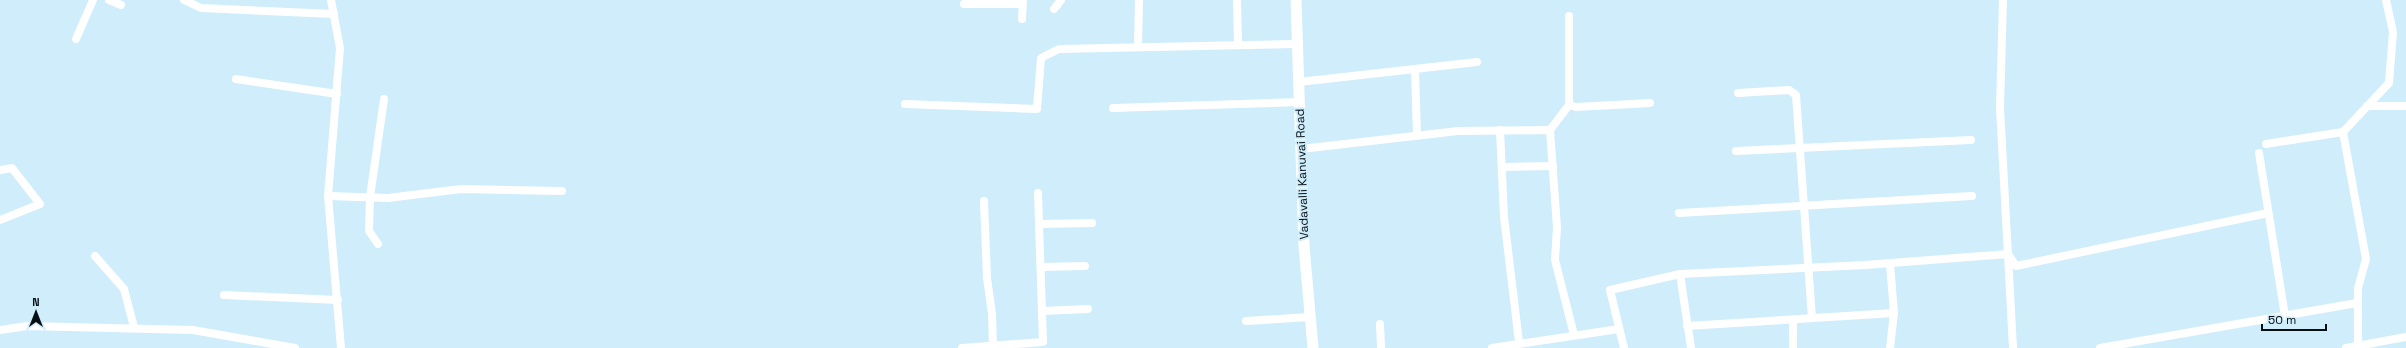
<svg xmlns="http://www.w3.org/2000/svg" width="2406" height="348" font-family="'Space Grotesk',sans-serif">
<rect width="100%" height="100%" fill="#cfedfb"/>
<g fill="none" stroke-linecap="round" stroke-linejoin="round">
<g stroke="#fff" stroke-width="8">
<path d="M109 0 121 5"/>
<path d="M184 0 201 8 334 14"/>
<path d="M331 0 340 48 328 196 341 348"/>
<path d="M1237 0 1238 45"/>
<path d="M2003 0 2000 108 2013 348"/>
<path d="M964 4H1022"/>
<path d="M1054 9 1061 0"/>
<path d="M1022 19 1023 0"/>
<path d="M76 39 93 0"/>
<path d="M1138 47 1139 0"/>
<path d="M1415 69 1417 136"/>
<path d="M236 79 337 94"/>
<path d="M1299 82 1477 62"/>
<path d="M1738 93 1789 90 1796 95 1812 318"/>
<path d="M905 104 1037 109 1041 58 1059 49 1298 44"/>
<path d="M1569 105 1576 107 1650 103"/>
<path d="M2367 106H2406"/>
<path d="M1113 108 1300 102"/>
<path d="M1500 130 1504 217 1519 342"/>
<path d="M1550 130 1569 105V16"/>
<path d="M2343 132 2366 259 2358 288V348"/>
<path d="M2266 144 2343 132 2389 83 2393 32 2386 0"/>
<path d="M1301 149 1458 131 1550 130 1557 227 1555 260 1574 335"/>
<path d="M1736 151 1971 140"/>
<path d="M2259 153 2285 316"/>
<path d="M1502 167 1553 166"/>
<path d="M0 170 12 168 40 204 0 220"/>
<path d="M328 196 388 198 461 189 562 191"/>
<path d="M984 201 987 278 992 314 993 348"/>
<path d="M1679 213 1972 196"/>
<path d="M1039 224 1092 223"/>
<path d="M378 244 369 231 370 197 384 99"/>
<path d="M95 256 124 289 134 327"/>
<path d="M1041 267 1085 266"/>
<path d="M1680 274 1691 348"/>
<path d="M224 295 338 300"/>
<path d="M1042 311 1088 309"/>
<path d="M1793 320V348"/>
<path d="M1246 321 1310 317"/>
<path d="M1380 324 1381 348"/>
<path d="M1687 326 1894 313"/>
<path d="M0 330 27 326 193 330 295 348"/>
<path d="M962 348 1043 342 1038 193"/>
<path d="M1492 348 1619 329"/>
<path d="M1624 348 1610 290 1680 274 1865 265 2008 254 2016 266 2268 213"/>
<path d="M1890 348 1894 313 1890 264"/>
<path d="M2100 348 2357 303"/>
<path d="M2346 348 2406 337"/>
</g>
<path stroke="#fff" stroke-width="11" d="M1296 0 1304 246 1313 348"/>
</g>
<g text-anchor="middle" stroke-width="4" stroke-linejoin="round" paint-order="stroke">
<g font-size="12" fill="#060f14" stroke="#cfedfb">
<text transform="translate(1302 174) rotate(-92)" y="4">Vadavalli Kanuvai Road</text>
</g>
</g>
<g transform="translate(36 312)" stroke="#cfedfb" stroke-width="3" paint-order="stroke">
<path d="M0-3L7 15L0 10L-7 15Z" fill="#060f14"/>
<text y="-6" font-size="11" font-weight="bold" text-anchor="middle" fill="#060f14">N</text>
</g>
<path d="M2262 324v6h64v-6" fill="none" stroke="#060f14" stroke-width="2"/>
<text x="2268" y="324" font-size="12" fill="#060f14" stroke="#cfedfb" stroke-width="3" paint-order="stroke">50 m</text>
</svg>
